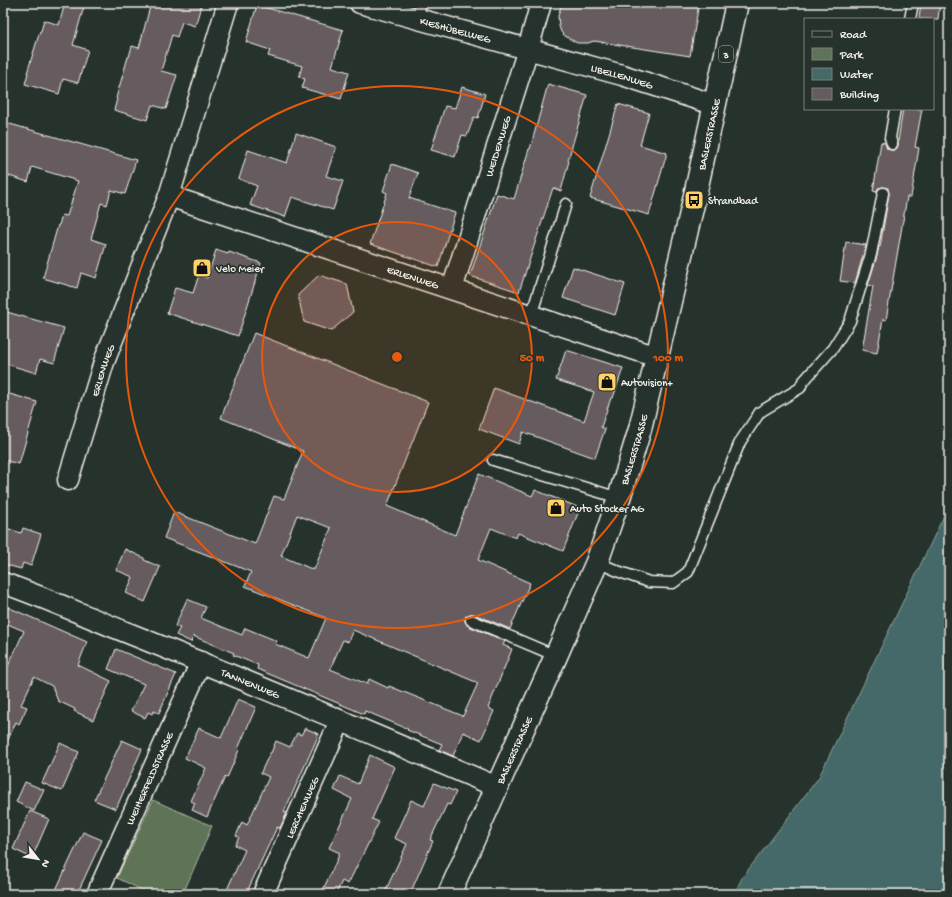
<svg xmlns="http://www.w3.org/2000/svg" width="952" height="897" font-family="'Gochi Hand',sans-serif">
<rect width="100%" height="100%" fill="#26332d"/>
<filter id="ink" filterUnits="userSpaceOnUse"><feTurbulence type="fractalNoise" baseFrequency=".025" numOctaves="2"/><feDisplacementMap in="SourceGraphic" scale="8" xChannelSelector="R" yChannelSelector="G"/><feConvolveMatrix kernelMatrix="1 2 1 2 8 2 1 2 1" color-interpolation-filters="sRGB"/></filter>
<g filter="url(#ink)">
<path fill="#5e7357" stroke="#a9b2a0" d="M153 800 212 826 183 894H150L117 878Z"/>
<path fill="#446967" stroke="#8a9f9b" d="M949 505V894H734L742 878 819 777Z"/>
<g fill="#665c60" stroke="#f4f1e8" fill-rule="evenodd">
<path d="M65 3H85L73 45 88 50 78 83 63 79 59 94 25 84 28 73H27L40 31H41L44 20 59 25Z"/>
<path d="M151 3H202L195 26 182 22 177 37 172 35 161 71 177 75 166 109 152 105 147 120 114 110 117 99 116 98 128 57H129L132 46 139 48Z"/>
<path d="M562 3H699L690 56 594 41 588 43H577L565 36 561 32 559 26 558 16Z"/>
<path d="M921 3H940L938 19H919Z"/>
<path d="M257 5 343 30 332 67 349 72 341 99 302 88 305 79 299 77 302 66 268 56 270 50 246 42Z"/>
<path d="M548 84 587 95 568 160 569 161 561 191 553 188 519 292 470 276 497 194 514 199 529 149H530Z"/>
<path d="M462 87 485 94 478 118 474 117 467 136 462 135 455 157 431 150 445 106 455 108Z"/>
<path d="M618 104 649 113 640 145 667 153 649 215 590 198Z"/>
<path d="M903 109H922L915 147 919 148 911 197H907L886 320 883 319 877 353 862 350 873 286 868 285 877 256 879 246 880 247 889 194 888 188 884 187 878 188 877 192 873 191 881 142 885 143 887 149 890 150H894L897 148 898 145V141Z"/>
<path d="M3 122 136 160 125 194 111 190 107 205 101 203 91 239 106 244 96 278 81 273 77 288 43 278 58 225H59L62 215 67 216 78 181 32 167 28 182 3 174Z"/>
<path d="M296 133 336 147 326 176 343 181 333 210 292 197 285 217 250 205 257 186 239 179 248 150 287 163Z"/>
<path d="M392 164 418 173 409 198 455 213 438 267 370 244 387 193 383 191Z"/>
<path d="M846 242 866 245 855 283 840 281Z"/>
<path d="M216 250 228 254 229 252 261 263 238 336 167 313 175 288 193 293 199 275 207 278Z"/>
<path d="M573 267 625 284 615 315 563 298Z"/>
<path d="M319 275 347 284 353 312 331 331 304 322 298 295Z"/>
<path d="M3 311 64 328 54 363 40 359 36 373 3 363Z"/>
<path d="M254 333 428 402 387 506 455 535 479 474 532 496 535 490 580 508 563 551 518 533 516 538 491 528 478 560 530 583 510 629 474 614H470L465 617V621L468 626 505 641 503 645 512 649 488 708 494 711 481 740 463 732 453 756 439 750 442 744 407 730 408 729 365 711 364 714 257 669 258 665 233 655 234 653 193 636 191 642 176 635 180 628 175 626 187 599 206 607 201 618 242 635 245 628 277 641 275 644 309 658 326 618 245 586 251 572 164 538 174 512 255 544 274 496 284 499 303 451 221 418ZM297 515 331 528 314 570 281 556ZM353 630 478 683 463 716 389 686 388 688 369 679 367 684 330 669 343 640 348 642Z"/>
<path d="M566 350 623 368 613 398H611L601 427 605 429 595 458 523 432 519 444 479 429 494 388 584 421 594 392 556 380Z"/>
<path d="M3 392 37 402 19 464 3 460Z"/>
<path d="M3 527 21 533 23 528 41 534 31 566 23 563 21 569 3 564Z"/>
<path d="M125 549 144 558V560L160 567 145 602 126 593 133 577 116 570Z"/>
<path d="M3 605 87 642 78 665 111 681 93 720 74 711 75 709 58 701 52 686 34 677 21 705 27 707 19 724 16 722 3 751V677L24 631 3 622Z"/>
<path d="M116 649 176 674 159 713 154 711 152 714 148 712 145 718 131 711 144 684 108 669Z"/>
<path d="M238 699 256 707 238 749 239 750 227 778 225 777 207 817 192 810 195 803 191 801 206 768 185 758 199 728 221 738Z"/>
<path d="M305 728 319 734 284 812 287 813 280 828 277 827 246 894H225L245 850 235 845 239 837 236 836 242 822 247 825 269 777 263 774H260L270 753H271L276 741 290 747 297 733 301 735Z"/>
<path d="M122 740 142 749 116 809 94 800Z"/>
<path d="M60 743 79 752 62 791 42 783Z"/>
<path d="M370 755 395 767 372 819 379 822 348 884 342 881 336 894H321L340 853 329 848 352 799 334 790 340 776 358 784Z"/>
<path d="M25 782 44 790 34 811 16 802Z"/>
<path d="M434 783 456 792 450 805 447 804 430 840 433 841 410 894H384L407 844 394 838 398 829 411 800 424 806Z"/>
<path d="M30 811 49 819 32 858 13 849Z"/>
<path d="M83 832 102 840 77 894H54Z"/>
</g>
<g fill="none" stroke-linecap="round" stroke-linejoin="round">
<defs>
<g id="lane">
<path d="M417 19 421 3"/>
<path d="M910 19 913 3"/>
<path d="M892 144 890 138 895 109"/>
<path d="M531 316 566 204"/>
<path d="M493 460 619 498"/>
<path d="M597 562 620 572 649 582 673 583 688 572 740 442 760 412 800 388 802 383 833 348 850 321 871 254 883 193"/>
<path d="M471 620 556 656"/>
</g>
<g id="street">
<path id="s1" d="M360 3 622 75 715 105"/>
<path id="s2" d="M169 196 657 357"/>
<path id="s3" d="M452 289 528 49 541 3"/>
<path id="s4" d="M68 480 104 362 169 196 228 3"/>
<path id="s5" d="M3 583C44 597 83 615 123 631 249 681 373 734 497 787"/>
<path id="s6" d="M97 894 201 662"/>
<path id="s7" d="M263 894 340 721"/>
</g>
<g id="primary">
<path id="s8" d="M449 894 497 787 556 656 597 562 619 498 640 429 657 357 694 200 737 3"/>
</g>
</defs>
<use href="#lane" stroke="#f4f1e8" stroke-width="13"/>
<use href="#street" stroke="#f4f1e8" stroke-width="23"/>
<use href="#primary" stroke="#f4f1e8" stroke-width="25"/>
<use href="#lane" stroke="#26332d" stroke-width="10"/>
<use href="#street" stroke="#26332d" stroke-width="20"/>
<use href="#primary" stroke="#26332d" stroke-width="22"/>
</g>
</g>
<circle cx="397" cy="357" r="135" fill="#e8590c" fill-opacity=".12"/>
<g fill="none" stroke="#e8590c" stroke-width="2">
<circle cx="397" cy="357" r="135"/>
<circle cx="397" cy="357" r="271"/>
</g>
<defs>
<symbol id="bus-square" viewBox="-11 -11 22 22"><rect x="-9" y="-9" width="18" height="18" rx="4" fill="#ffd166" stroke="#26332d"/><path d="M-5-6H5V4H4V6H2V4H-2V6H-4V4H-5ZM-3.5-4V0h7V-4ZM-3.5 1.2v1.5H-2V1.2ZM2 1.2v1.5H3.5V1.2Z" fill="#111"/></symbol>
<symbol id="shop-square" viewBox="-11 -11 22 22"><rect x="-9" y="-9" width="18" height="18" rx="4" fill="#ffd166" stroke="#26332d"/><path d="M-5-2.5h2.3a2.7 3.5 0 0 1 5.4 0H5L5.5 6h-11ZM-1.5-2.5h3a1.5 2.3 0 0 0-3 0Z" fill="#111"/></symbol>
</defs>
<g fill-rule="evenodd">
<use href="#bus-square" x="683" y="189" width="22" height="22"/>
<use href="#shop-square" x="191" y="257" width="22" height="22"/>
<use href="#shop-square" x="596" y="371" width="22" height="22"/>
<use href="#shop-square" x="545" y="497" width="22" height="22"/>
</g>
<g text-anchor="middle" stroke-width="3.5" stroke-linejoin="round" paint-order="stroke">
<rect fill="#26332d" stroke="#b6b8b0" stroke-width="1" x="719" y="46" width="14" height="16" rx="3"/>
<g font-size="10" font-weight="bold" fill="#f4f1e8">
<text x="726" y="58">3</text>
</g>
<g font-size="11" fill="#f4f1e8" stroke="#26332d">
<text dy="4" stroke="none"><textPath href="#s1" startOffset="99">KIESHÜBELWEG</textPath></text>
<text dy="4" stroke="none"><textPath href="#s1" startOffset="272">LIBELLENWEG</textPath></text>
<text dy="4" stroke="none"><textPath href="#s8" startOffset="806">BASLERSTRASSE</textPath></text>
<text dy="4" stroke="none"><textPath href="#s3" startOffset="150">WEIDENWEG</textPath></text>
<text dy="4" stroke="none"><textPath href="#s2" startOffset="257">ERLENWEG</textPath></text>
<text dy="4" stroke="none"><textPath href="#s4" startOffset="115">ERLENWEG</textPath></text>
<text dy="4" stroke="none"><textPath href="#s8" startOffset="482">BASLERSTRASSE</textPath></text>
<text dy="4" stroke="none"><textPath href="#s5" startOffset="267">TANNENWEG</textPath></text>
<text dy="4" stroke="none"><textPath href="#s8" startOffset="158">BASLERSTRASSE</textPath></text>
<text dy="4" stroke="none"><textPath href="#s6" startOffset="127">WEIHERFELDSTRASSE</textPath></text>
<text dy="4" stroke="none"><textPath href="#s7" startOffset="95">LERCHENWEG</textPath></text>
</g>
<g font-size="11" fill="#f4f1e8" stroke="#26332d" text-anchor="start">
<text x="708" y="204">Strandbad</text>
<text x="216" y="272">Velo Meier</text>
<text x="621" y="386">Autovision+</text>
<text x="570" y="512">Auto Stocker AG</text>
</g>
</g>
<circle cx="397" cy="357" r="6" fill="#e8590c" stroke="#26332d" stroke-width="2"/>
<g font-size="12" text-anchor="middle" font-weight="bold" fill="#e8590c" stroke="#26332d" stroke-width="3.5" stroke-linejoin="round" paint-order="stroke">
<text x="532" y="361">50 m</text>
<text x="668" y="361">100 m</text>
</g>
<rect width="952" height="897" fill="none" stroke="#26332d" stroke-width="16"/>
<rect x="8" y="8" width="936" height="881" fill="none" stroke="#f4f1e8" stroke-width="1.5" filter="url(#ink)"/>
<rect x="804" y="18" width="130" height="92" fill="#26332d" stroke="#787f78"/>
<rect x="812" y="31" width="20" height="6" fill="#26332d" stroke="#787f78"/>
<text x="840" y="38" font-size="12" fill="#f4f1e8">Road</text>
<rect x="812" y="48" width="20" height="12" fill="#5e7357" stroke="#787f78"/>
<text x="840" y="58" font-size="12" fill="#f4f1e8">Park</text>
<rect x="812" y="68" width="20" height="12" fill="#446967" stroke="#787f78"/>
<text x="840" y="78" font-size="12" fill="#f4f1e8">Water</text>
<rect x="812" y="88" width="20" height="12" fill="#665c60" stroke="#787f78"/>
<text x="840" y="98" font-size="12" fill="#f4f1e8">Building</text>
<g transform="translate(38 859) rotate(121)" stroke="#26332d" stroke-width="3" paint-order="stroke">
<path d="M0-3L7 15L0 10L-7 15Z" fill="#f4f1e8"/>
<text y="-6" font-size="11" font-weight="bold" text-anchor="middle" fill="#f4f1e8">N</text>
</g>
</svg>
